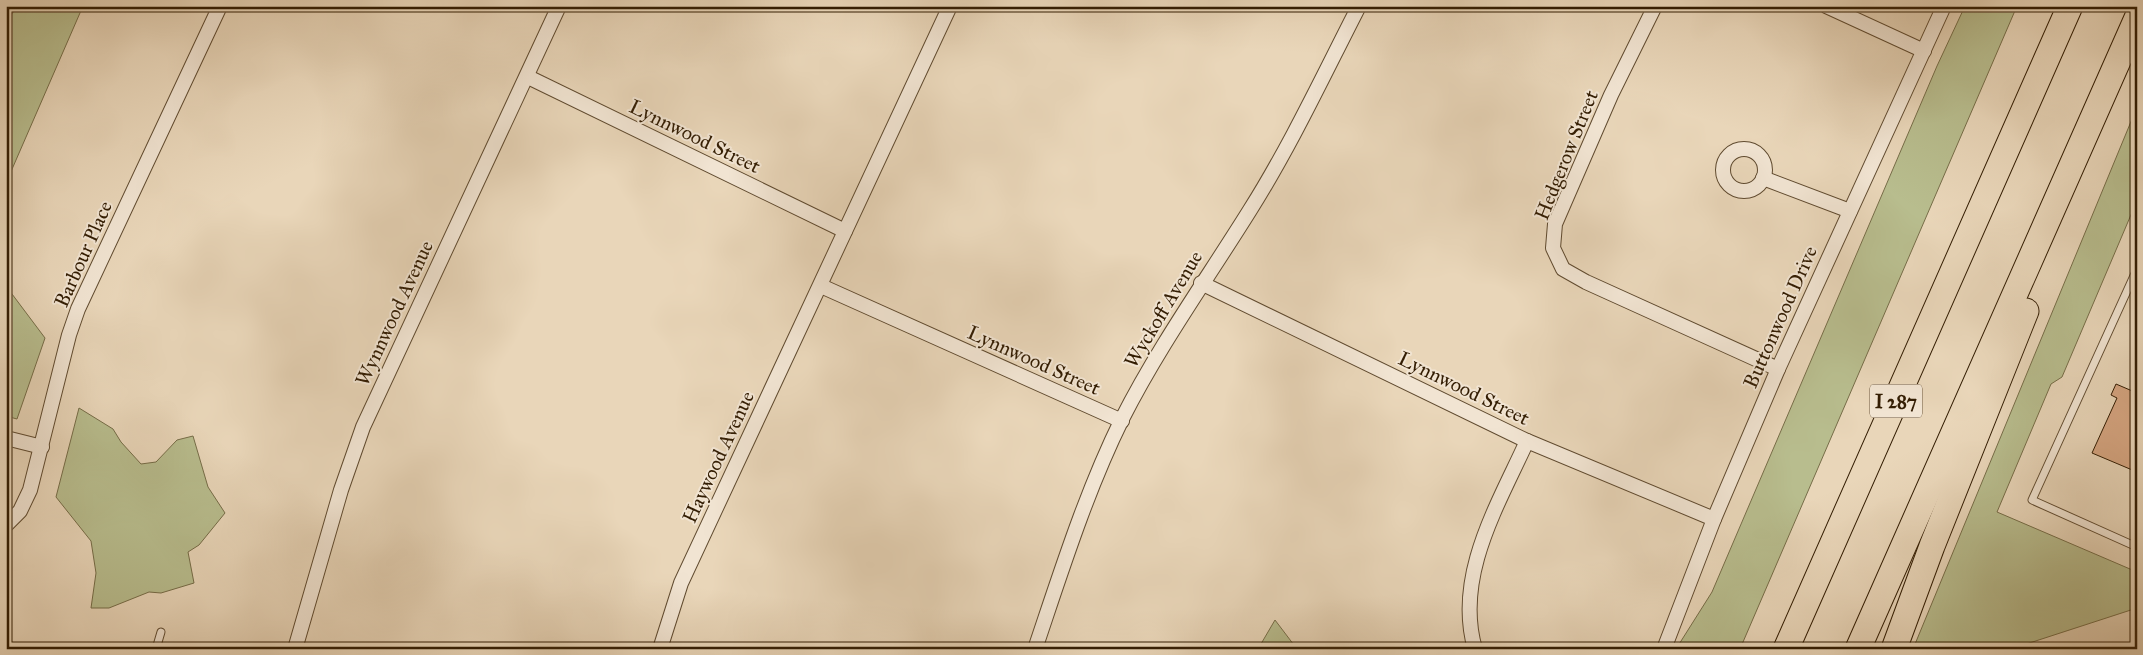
<svg xmlns="http://www.w3.org/2000/svg" width="2143" height="655" font-family="'IM FELL Great Primer',serif">
<rect width="100%" height="100%" fill="#e9d6b9"/>
<filter id="stains"><feTurbulence type="fractalNoise" baseFrequency=".004" numOctaves="4"/><feColorMatrix values="0 0 0 0 .2 0 0 0 0 .09 0 0 0 0 .02 0 0 0 .5 -.17"/></filter>
<radialGradient id="worn" r=".72"><stop offset=".6" stop-color="#630" stop-opacity="0"/><stop offset="1" stop-color="#630" stop-opacity=".3"/></radialGradient>
<g fill="#b8bd8e" stroke="#766d48">
<path d="M18 6H83L6 183V22Z"/>
<path d="M1965 6H2017L1740 649H1676L1712 592 1937 66Z"/>
<path d="M2137 107V207L2133 210 2062 377 2051 384 1997 512 2137 572V608L2011 649H1913Z"/>
<path d="M6 286 45 338 17 419 6 416Z"/>
<path d="M79 408 113 429 121 442 141 464 156 462 177 440 193 436 208 487 225 513 199 545 188 552 194 583 161 593 149 592 109 608H91L96 573 91 541 56 497Z"/>
<path d="M1275 620 1297 649H1258Z"/>
</g>
<path fill="#d6a682" stroke="#331d03" d="M2116 384 2137 393V472L2092 453 2117 398 2111 395Z"/>
<g fill="none" stroke-linecap="round" stroke-linejoin="round">
<defs>
<g id="service">
<path d="M2137 269 2032 500 2137 547"/>
<path d="M156 649 161 632"/>
</g>
<g id="minor">
<path d="M1655 6 1611 95 1555 224 1553 248 1563 269 1586 282 1778 369"/>
<path d="M1826 6 1924 51"/>
<path d="M528 77 845 231"/>
<circle cx="1744" cy="170" r="21"/>
<path d="M1763 178 1850 211"/>
<path d="M1201 283 1527 441 1714 519"/>
<path d="M821 286 1122 421"/>
<path d="M6 438 42 447"/>
<path d="M6 525 20 511 30 490 69 335 78 309 220 6"/>
<path d="M295 649 341 490 363 427 559 6"/>
<path d="M660 649 681 583 950 6"/>
<path d="M1035 649C1061 572 1086 492 1122 419 1159 346 1207 279 1250 210 1291 145 1324 74 1359 6"/>
<path d="M1475 649C1454 576 1498 505 1527 441"/>
<path d="M1664 649 1714 519 1778 369 1944 6"/>
</g>
<g id="motorway">
<path d="M1786 649 2070 6"/>
<path d="M1858 649 2137 18"/>
<path d="M1894 649 1932 546 2026 311"/>
</g>
</defs>
<use href="#service" stroke="#604b30" stroke-width="9"/>
<use href="#minor" stroke="#604b30" stroke-width="16"/>
<use href="#motorway" stroke="#331d03" stroke-width="27"/>
<use href="#service" stroke="#f1e4d2" stroke-width="7"/>
<use href="#minor" stroke="#f1e4d2" stroke-width="14"/>
<use href="#motorway" stroke="#e9d6b9" stroke-width="25"/>
</g>
<g text-anchor="middle" stroke-width="4" stroke-linejoin="round" paint-order="stroke">
<rect fill="#f1e4d2" stroke="#6c5941" stroke-width="1" x="1870" y="384.5" width="52" height="33" rx="4"/>
<g font-size="19" font-weight="bold" fill="#331d03">
<text x="1896" y="408">I 287</text>
</g>
<g font-size="20" fill="#331d03" stroke="#f1e4d2">
<text transform="translate(695 136) rotate(26)" y="7">Lynnwood Street</text>
<text transform="translate(1566 155) rotate(-68)" y="7">Hedgerow Street</text>
<text transform="translate(83 254) rotate(-66)" y="7">Barbour Place</text>
<text transform="translate(1163 309) rotate(-59)" y="7">Wyckoff Avenue</text>
<text transform="translate(394 313) rotate(-65)" y="7">Wynnwood Avenue</text>
<text transform="translate(1780 317) rotate(-66)" y="7">Buttonwood Drive</text>
<text transform="translate(1034 360) rotate(24)" y="7">Lynnwood Street</text>
<text transform="translate(1464 388) rotate(26)" y="7">Lynnwood Street</text>
<text transform="translate(718 457) rotate(-65)" y="7">Haywood Avenue</text>
</g>
</g>
<rect width="2143" height="655" fill="none" stroke="#e9d6b9" stroke-width="25"/>
<rect x="8" y="8" width="2128" height="640" fill="none" stroke="#331d03" stroke-width="2.5"/>
<rect x="12" y="12" width="2118" height="630" fill="none" stroke="#331d03"/>
<rect width="100%" height="100%" filter="url(#stains)"/>
<rect width="100%" height="100%" fill="url(#worn)"/>
</svg>
